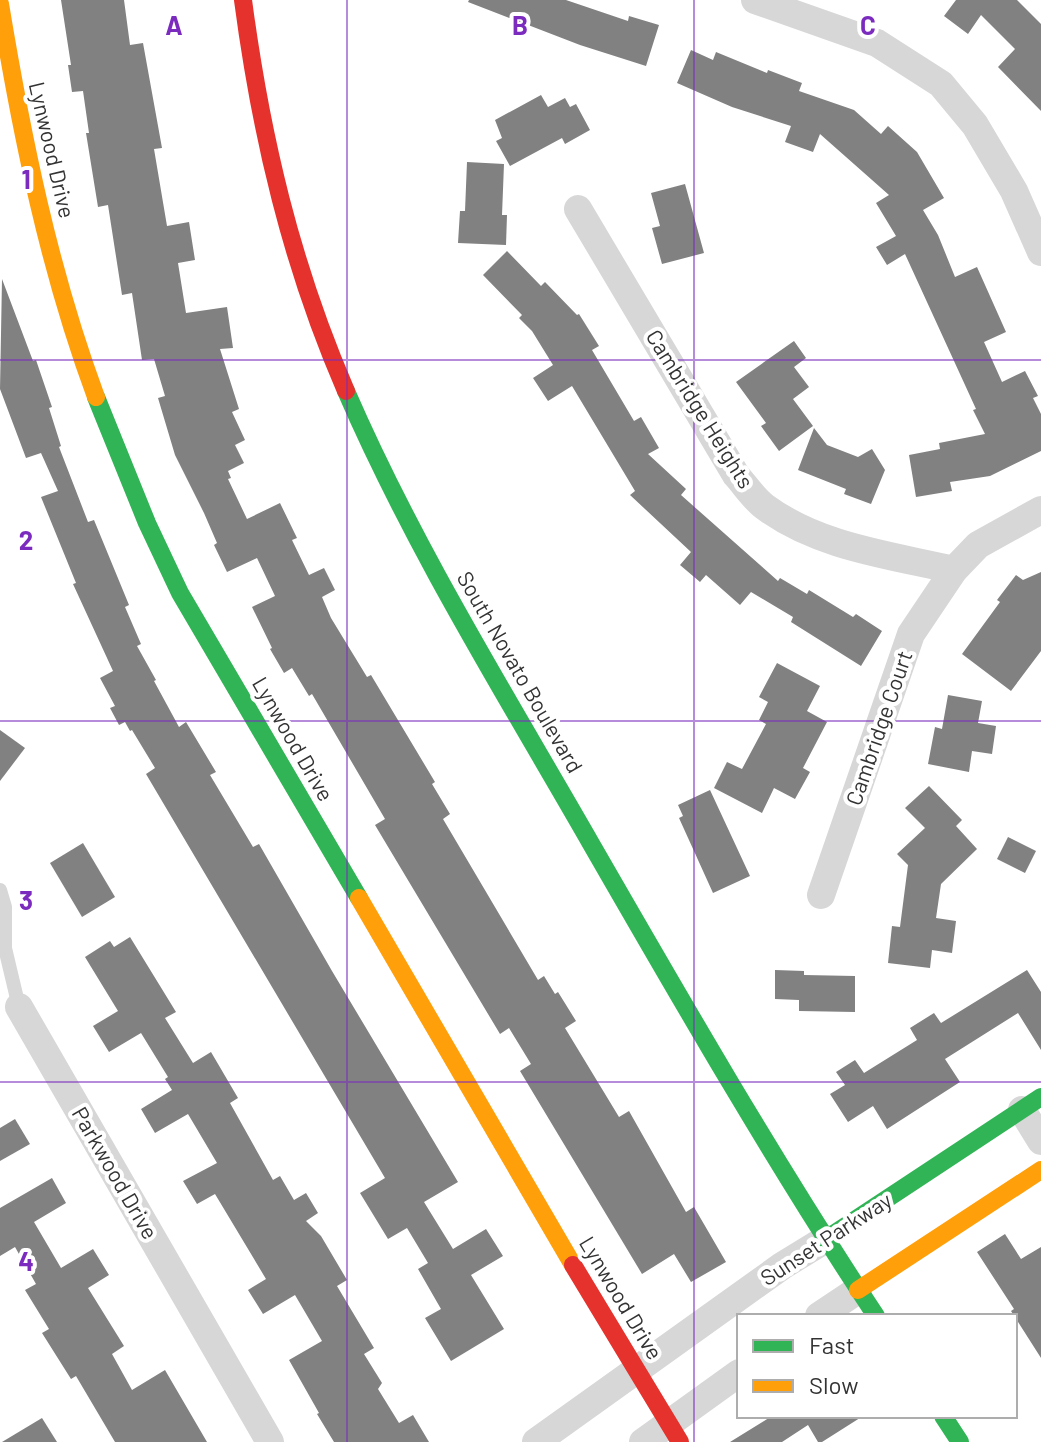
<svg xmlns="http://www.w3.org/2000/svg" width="1041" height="1442" font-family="Barlow,sans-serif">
<rect width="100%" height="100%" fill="#fff"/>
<g fill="#818181">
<path d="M61 0H124L130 45 143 43 162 148 154 149 167 226 189 222 195 260 178 263 186 313 227 307 233 348 220 349 239 409 232 412 245 440 235 445 244 463 228 471 231 478 228 479 247 519 280 503 297 538 292 540 309 575 324 568 335 590 322 597 331 618 367 677 371 675 435 782 432 784 450 814 443 819 538 980 544 976 555 994 558 992 576 1021 565 1028 619 1117 629 1111 686 1212 694 1207 726 1262 691 1282 674 1254 642 1274 520 1071 531 1064 509 1028 500 1034 375 825 385 819 312 694 309 696 292 668 284 673 270 649 272 648 252 607 275 596 257 558 227 572 214 545 217 543 204 513 175 455 158 398 165 396 154 359 142 360 132 293 122 295 108 205 98 207 86 133H89L83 91 72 92 68 65H71Z"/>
<path d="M469 0H566L628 21 629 16 659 25 646 66 580 45 468 2Z"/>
<path d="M956 0H1017L1041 24V111L998 67 1015 49 981 15 968 34 944 16Z"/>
<path d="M691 50 713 60 716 52 767 73 768 70 802 83 799 91 854 110 881 134 888 126 917 152 944 198 923 210 938 235 955 277 977 267 1006 332 984 342 1002 382 1025 371 1038 396 1033 398 1041 414V451L990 476 950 482 952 491 916 497 909 455 940 449 939 443 985 434 973 410 976 409 905 254 887 265 876 247 896 236 876 203 889 195 820 134 813 152 785 142 791 126 732 107 677 83Z"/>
<path d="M541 95 548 107 565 98 570 107 576 104 590 130 565 144 562 138 510 166 496 141 502 138 495 120Z"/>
<path d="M467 162 504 164 502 215H507L506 245 458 243 460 211H465Z"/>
<path d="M685 184 704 253 662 264 652 228 660 226 651 193Z"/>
<path d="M507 251 541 286 545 282 577 315 579 314 599 346 592 350 634 421 641 417 659 448 648 454 686 489 681 495 778 581 780 578 807 594 809 590 853 617 856 614 882 631 861 666 791 622 793 617 751 592 740 605 706 575 700 582 680 565 691 552 630 495 635 491 572 386 548 401 533 378 553 365 532 331 519 318 522 315 483 275Z"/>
<path d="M2 279 33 361 36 360 52 407 49 408 61 446 59 447 88 522 94 520 129 605 125 607 141 644 137 646 156 680 154 681 179 727 186 722 216 772 210 775 253 847 259 844 332 971 458 1182 424 1202 453 1249 486 1229 503 1256 471 1275 504 1329 451 1361 425 1318 441 1309 418 1269 428 1263 407 1228 388 1239 360 1193 385 1178 146 774 155 768 132 730 130 731 125 722 119 725 110 708 115 706 100 678 113 671 73 584 76 583 41 497 58 491 41 453 26 458 0 389Z"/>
<path d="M794 341 806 358 794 367 809 387 793 399 813 426 779 451 761 426 766 423 736 382Z"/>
<path d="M814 428 827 445 858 457 872 449 885 470 871 504 844 494 846 489 798 470Z"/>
<path d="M1041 572V651L1011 691 962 654 1000 602 997 600 1016 575 1023 580Z"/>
<path d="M777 663 820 686 807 711 827 722 803 768 810 772 795 799 774 788 762 813 714 788 727 762 742 769 766 724 759 720 768 702 759 697Z"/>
<path d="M948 695 982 701 978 723 996 726 992 754 972 751 969 772 928 764 935 727 942 729Z"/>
<path d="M0 730 25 748 0 781Z"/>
<path d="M929 786 962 820 956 826 977 849 941 884 936 918 956 921 952 953 932 950 930 968 888 963 892 926 900 927 908 865 897 854 925 828 905 808Z"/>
<path d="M710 790 750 876 713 893 679 818 683 816 678 805Z"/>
<path d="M1008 837 1036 851 1025 873 997 859Z"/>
<path d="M83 843 115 897 82 917 50 863Z"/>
<path d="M130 937 176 1012 165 1018 193 1063 211 1052 238 1098 230 1103 273 1180 280 1176 294 1200 306 1193 318 1213 306 1221 321 1236 347 1280 337 1286 374 1348 364 1354 382 1383 378 1389 399 1423 413 1415 429 1442H334L317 1414 319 1413 289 1360 322 1341 295 1295 263 1314 248 1290 266 1279 215 1194 197 1204 183 1181 217 1163 188 1114 155 1133 141 1109 172 1090 165 1079 168 1077 141 1033 109 1052 93 1026 118 1011 85 957 110 941 114 947Z"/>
<path d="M775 970 804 971V975L855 976V1012L799 1011V1000L775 999Z"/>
<path d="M1027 970 1041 992V1050L1018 1013 945 1059 960 1082 887 1129 873 1106 848 1122 830 1094 845 1085 836 1072 855 1060 864 1073 917 1040 910 1028 934 1013 941 1023Z"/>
<path d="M15 1119 30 1144 0 1161V1128Z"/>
<path d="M52 1178 66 1203 34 1222 61 1268 93 1249 109 1275 88 1288 124 1346 112 1354 132 1390 165 1370 207 1442H115L76 1376 71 1379 42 1333 49 1329 25 1290 36 1284 15 1247 0 1256V1208Z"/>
<path d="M1005 1234 1021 1259 1041 1247V1358L1011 1311 1014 1309 977 1252Z"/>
<path d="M772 1416H863L822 1442H818L808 1425 782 1442H730Z"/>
<path d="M42 1418 57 1442H2Z"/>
</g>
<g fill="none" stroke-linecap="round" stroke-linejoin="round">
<path stroke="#d7d7d7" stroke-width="14" d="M0 890 5 907V948L19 1007"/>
<g stroke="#d7d7d7" stroke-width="28">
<path d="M755 0 877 43 941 84 975 125 1014 191 1041 252"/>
<path d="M578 209 736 475C745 485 754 499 765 507 819 547 890 555 954 570"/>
<path d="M821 895 911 634 954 570 978 545 1041 510"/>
<path d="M19 1007 270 1442"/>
<path d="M1022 1110 1041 1141"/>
<path d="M819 1316 858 1290"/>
<path d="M536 1442 782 1266 826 1239"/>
<path d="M643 1442 739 1373"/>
</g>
<g stroke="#30b455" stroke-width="18">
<path d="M346 391C412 543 499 684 582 828 677 993 771 1157 876 1316"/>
<path d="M96 397 147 523 180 593 359 898"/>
<path d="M826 1239 1041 1097"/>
<path d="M943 1416 960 1442"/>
</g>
<g stroke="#ff9f0a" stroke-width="18">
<path d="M0 4C22 137 49 270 96 397"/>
<path d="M359 898 573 1265"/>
<path d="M858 1290 1041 1170"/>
</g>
<g stroke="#e5322d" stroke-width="18">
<path d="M243 0C261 136 291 264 346 391"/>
<path d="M573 1265 680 1442"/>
</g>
</g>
<path fill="none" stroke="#7b2cbf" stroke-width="2" stroke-opacity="0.55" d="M347 0V1442M694 0V1442M0 360H1041M0 721H1041M0 1082H1041"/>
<g text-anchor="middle" stroke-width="8" stroke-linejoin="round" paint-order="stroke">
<g font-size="22" fill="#333" stroke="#fff">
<text transform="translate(52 150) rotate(77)" y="8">Lynwood Drive</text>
<text transform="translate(700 409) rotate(58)" y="8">Cambridge Heights</text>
<text transform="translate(520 672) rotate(60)" y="8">South Novato Boulevard</text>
<text transform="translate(879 728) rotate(-71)" y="8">Cambridge Court</text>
<text transform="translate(293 739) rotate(60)" y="8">Lynwood Drive</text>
<text transform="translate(115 1173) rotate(60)" y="8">Parkwood Drive</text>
<text transform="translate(826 1239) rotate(-33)" y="8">Sunset Parkway</text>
<text transform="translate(621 1298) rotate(59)" y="8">Lynwood Drive</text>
</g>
</g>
<g font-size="26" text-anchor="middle" font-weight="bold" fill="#7b2cbf" stroke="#fff" stroke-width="8" stroke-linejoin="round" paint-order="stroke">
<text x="174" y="35">A</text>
<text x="520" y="35">B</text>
<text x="868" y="35">C</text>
<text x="26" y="189">1</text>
<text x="26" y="550">2</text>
<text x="26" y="910">3</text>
<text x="26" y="1271">4</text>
</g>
<rect x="737" y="1314" width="280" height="104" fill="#ffffff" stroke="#adadad" stroke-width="2"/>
<rect x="753" y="1340" width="40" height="12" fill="#30b455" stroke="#adadad" stroke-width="2"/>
<text x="809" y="1354" font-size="24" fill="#333333">Fast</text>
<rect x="753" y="1380" width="40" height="12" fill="#ff9f0a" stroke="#adadad" stroke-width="2"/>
<text x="809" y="1394" font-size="24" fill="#333333">Slow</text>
</svg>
